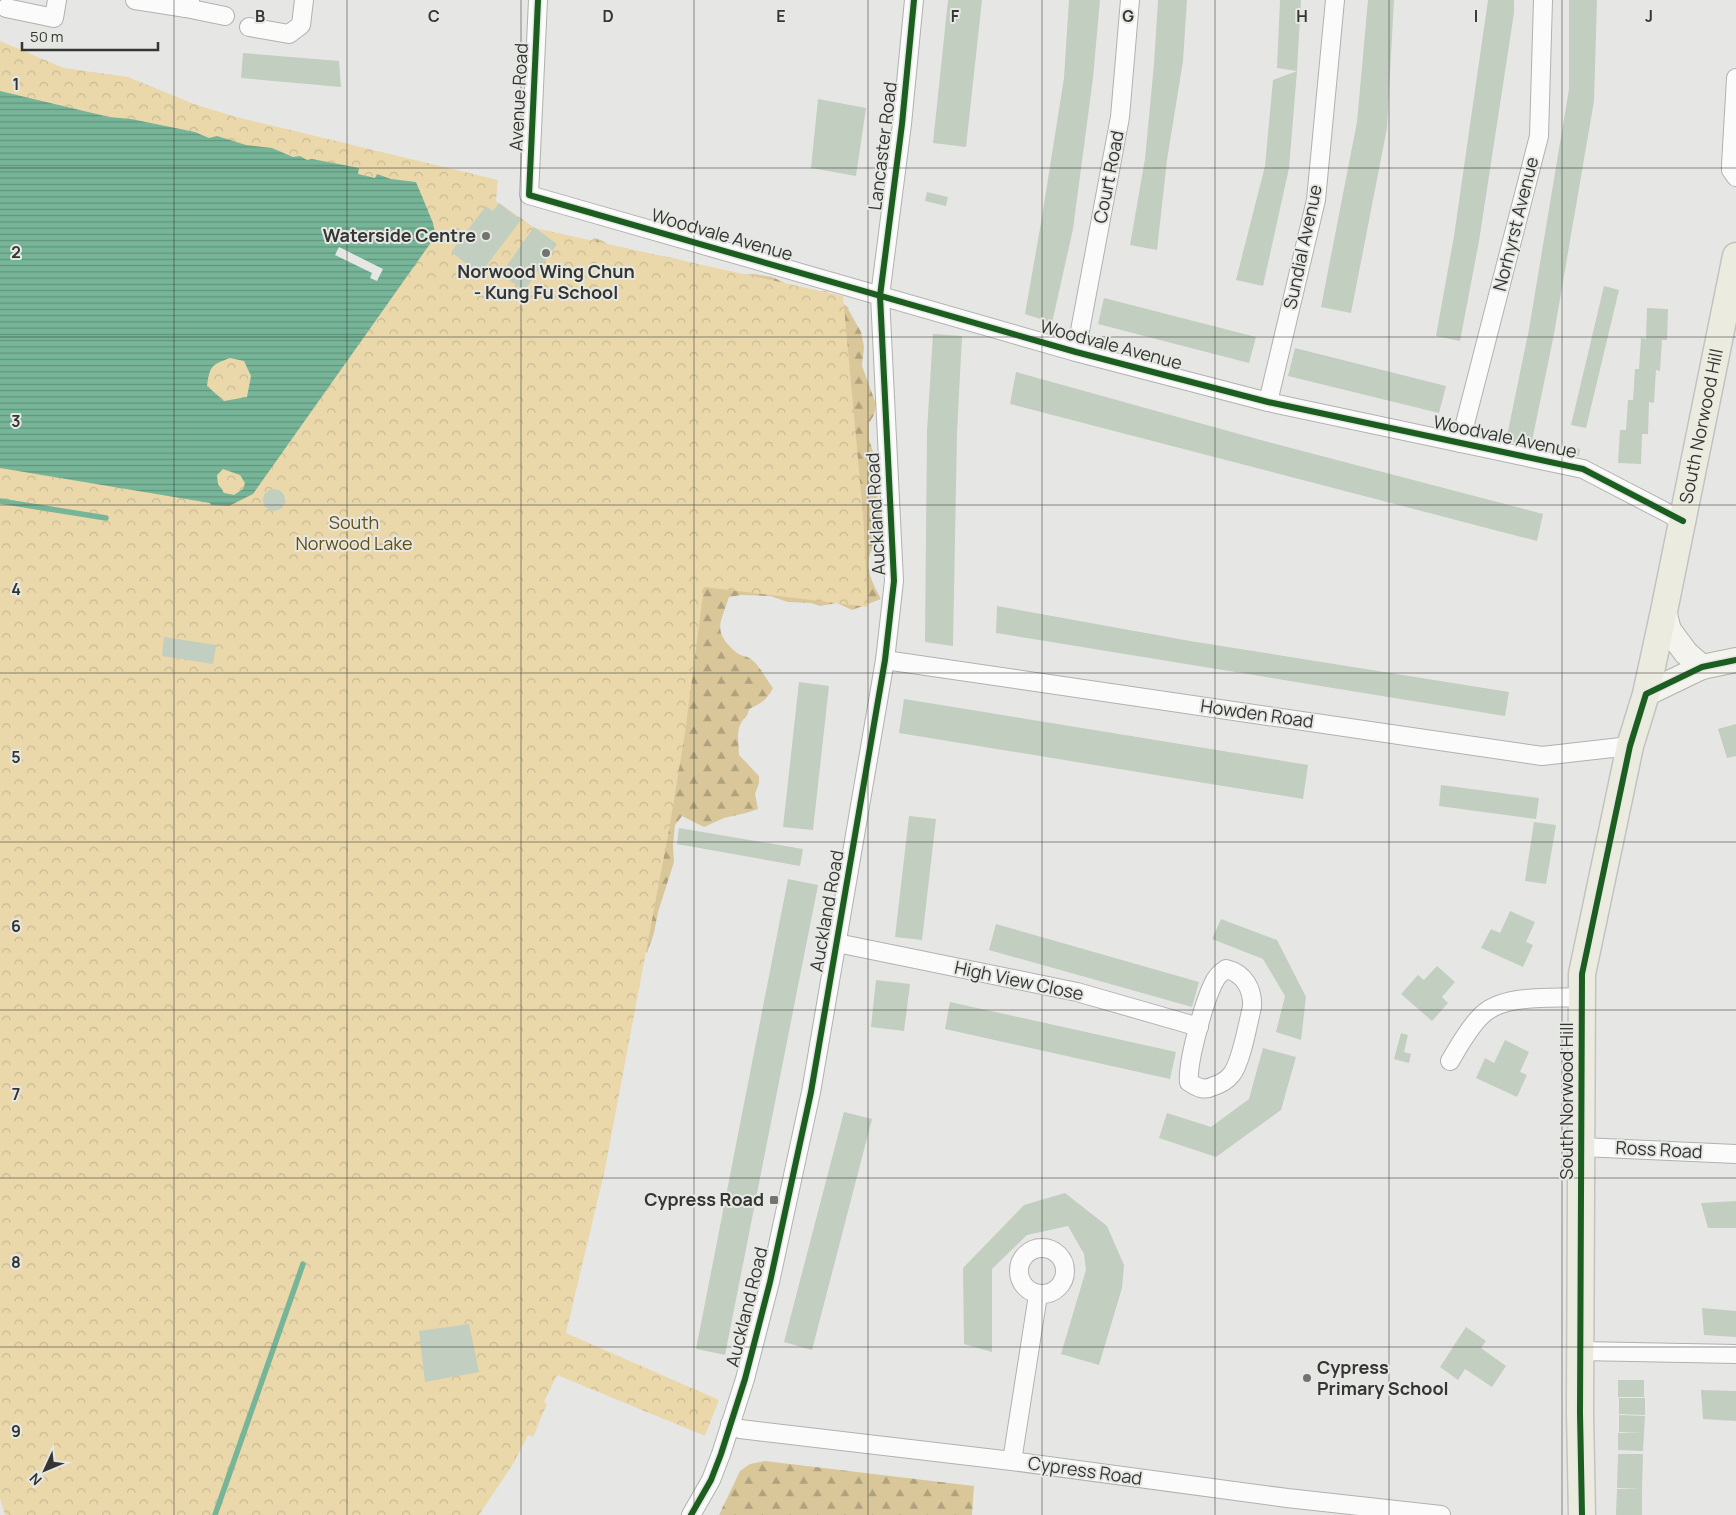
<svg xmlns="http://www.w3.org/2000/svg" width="1736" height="1515" font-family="Manrope,sans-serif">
<defs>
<pattern id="forest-firs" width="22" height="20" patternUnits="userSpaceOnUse" patternTransform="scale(1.25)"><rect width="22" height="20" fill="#d9c79a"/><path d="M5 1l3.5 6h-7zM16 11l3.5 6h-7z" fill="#b1a27e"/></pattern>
<pattern id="park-crowns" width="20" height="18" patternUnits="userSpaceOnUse" patternTransform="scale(1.25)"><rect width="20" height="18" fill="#ead8ab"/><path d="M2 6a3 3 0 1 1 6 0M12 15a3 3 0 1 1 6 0" fill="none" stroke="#c9ba94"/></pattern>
<pattern id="water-rules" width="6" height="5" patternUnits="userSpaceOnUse" patternTransform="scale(1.25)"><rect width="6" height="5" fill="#77b598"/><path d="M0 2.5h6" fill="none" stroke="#62947d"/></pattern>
</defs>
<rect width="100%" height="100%" fill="#e6e7e4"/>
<g fill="url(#forest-firs)">
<path d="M595 238 603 241 611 247 672 258 738 275 754 274 772 277 783 282 792 291H826L849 308 848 309 861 332 864 347 862 366 876 404 874 415 869 423V440L874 454 878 506 885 533C861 556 866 572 881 599L852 610 837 603 820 606 811 603 788 602 770 596 741 595 729 597C721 623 711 631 737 653 741 656 747 656 751 659 760 666 766 679 773 688 767 700 760 704 749 709 747 719 745 716 741 723 736 732 739 745 739 755L759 776V783L755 794 758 809 746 813 724 818 704 827 682 816 675 825 673 845 674 862 658 912 654 933 647 953 641 945 588 242Z"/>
<path d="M765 1461 974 1486 972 1515H719L740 1471 750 1464Z"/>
</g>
<path fill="url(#park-crowns)" d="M0 41 64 68 128 77 194 104 236 117 498 180 496 201 535 228 843 296 863 514 868 607 704 587 685 733 669 830 605 1169 566 1333 719 1400 705 1436 557 1375 544 1402 547 1404 533 1437 528 1435 513 1464 479 1515H5L0 1499Z"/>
<path fill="url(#water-rules)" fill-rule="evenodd" d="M0 91 109 117 131 119 195 132 209 138 217 136 246 145 272 148 293 157 300 156 307 160 312 159 359 168 358 174 375 178 377 174 391 179 416 182 433 223 435 233 432 241 253 494 229 506 211 505 210 503 0 468ZM230 358 244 361 251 376 247 397 224 401 207 386C210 366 211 365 230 358ZM223 469 240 475 245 483 243 489 234 495 224 493 218 484 217 475Z"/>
<path fill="#e6e7e4" d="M339 247 383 269 377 281 370 278 372 273 335 255Z"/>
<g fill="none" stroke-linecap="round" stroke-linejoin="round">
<g stroke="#77b598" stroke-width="5.5">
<path d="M0 501 106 518"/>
<path d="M215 1515 303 1264"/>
</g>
</g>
<g fill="#c2cec0">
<path d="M948 0H982L966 147 933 143Z"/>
<path d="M1069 0H1100L1093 78 1073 229 1052 323 1025 314 1041 223 1064 78Z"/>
<path d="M1158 0H1187L1183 61 1167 160 1157 250 1130 245 1145 159 1154 64Z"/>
<path d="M1280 0H1301L1297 71 1277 68Z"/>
<path d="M1368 0H1394L1387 128 1351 313 1321 307 1357 122Z"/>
<path d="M1488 0H1514V13L1479 241 1460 341 1436 336 1454 236Z"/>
<path d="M1569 0H1597L1594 101 1554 334 1531 446 1506 441 1529 329 1569 89Z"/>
<path d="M243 53 339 61 341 87 241 78Z"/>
<path d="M1297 71 1289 168 1263 286 1236 280 1265 166 1273 80Z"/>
<path d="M818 99 866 108 856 176 811 168Z"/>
<path d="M927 192 948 197 946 206 925 201Z"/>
<path d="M499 203 521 220 480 274 451 252 486 206 493 211Z"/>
<path d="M534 227 557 244 524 291 501 274Z"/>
<path d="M1604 286 1619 290 1586 428 1571 425Z"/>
<path d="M1104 298 1256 337 1249 363 1098 324Z"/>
<path d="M1647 308 1668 309 1667 340H1662L1660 371 1656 370 1654 403 1649 402 1648 434H1642L1641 464 1618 463 1620 430H1626L1628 400H1633L1635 369H1639L1641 338 1646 339Z"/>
<path d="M933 334 962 336 957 433 953 646 925 642 927 431Z"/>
<path d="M1295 348 1446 386 1439 413 1288 376Z"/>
<path d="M1016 372 1257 439 1543 514 1537 541 1010 404Z"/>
<path d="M1566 446 1580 449 1579 456 1564 453Z"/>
<circle cx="274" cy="500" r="11"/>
<path d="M997 606 1190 641 1509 692 1505 716 996 633Z"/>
<path d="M164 637 216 645 213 664 162 656Z"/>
<path d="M799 682 829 686 813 830 783 827Z"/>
<path d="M904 699 1308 765 1303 799 899 733Z"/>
<path d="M1736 724V756L1727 758 1718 729Z"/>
<path d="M1441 785 1539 798 1536 819 1439 806Z"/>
<path d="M909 816 936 819 922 940 895 937Z"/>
<path d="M1534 822 1556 825 1546 884 1525 881Z"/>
<path d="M679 828 803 849 800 866 677 844Z"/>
<path d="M788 879 818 885 725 1355 696 1349Z"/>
<path d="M1510 911 1535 922 1526 942 1533 945 1523 967 1481 948 1491 929 1500 933Z"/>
<path d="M1221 919 1277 940 1306 997 1301 1040 1276 1032 1285 996 1263 959 1212 939Z"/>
<path d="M996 924 1199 982 1192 1007 989 950Z"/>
<path d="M1437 966 1455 982 1442 997 1448 1003 1432 1021 1401 994 1418 975 1424 980Z"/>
<path d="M876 980 910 984 904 1031 871 1027Z"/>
<path d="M950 1002 1176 1052 1170 1079 945 1029Z"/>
<path d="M1401 1033 1408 1035 1404 1052 1411 1054 1409 1063 1394 1059Z"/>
<path d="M1505 1040 1529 1052 1520 1072 1527 1075 1517 1097 1476 1078 1485 1058 1494 1063Z"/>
<path d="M1263 1048 1296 1057 1281 1110 1216 1157 1159 1138 1167 1113 1211 1127 1249 1099Z"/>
<path d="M844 1112 872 1119 812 1350 784 1342Z"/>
<path d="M1065 1193 1107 1226 1124 1265 1122 1288 1099 1365 1061 1354 1086 1270 1084 1254 1068 1226 1027 1235 992 1269V1352L964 1344 963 1268 1024 1205Z"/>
<path d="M1736 1201V1228H1708L1701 1203Z"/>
<path d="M1702 1308 1736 1311V1337L1704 1335Z"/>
<path d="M469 1324 479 1372 425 1382 419 1331Z"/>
<path d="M1466 1327 1486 1341 1481 1348 1506 1366 1492 1387 1465 1369 1458 1380 1440 1367Z"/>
<rect x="1618" y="1380" width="26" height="17"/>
<path d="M1701 1390 1736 1391V1421L1703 1419Z"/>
<path d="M1619 1398H1645V1415L1619 1414Z"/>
<path d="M1619 1415 1645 1416 1644 1433 1619 1432Z"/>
<path d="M1618 1433H1644L1643 1451 1618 1450Z"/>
<path d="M1618 1454H1643L1642 1489 1617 1488Z"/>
<path d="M1617 1489H1642V1515H1616Z"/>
</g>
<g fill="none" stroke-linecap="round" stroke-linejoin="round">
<defs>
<g id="street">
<path d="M135 0 186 8 190 0"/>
<path d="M538 0 529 195 1076 352 1268 402 1583 469 1683 521"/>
<path d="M6 8 54 18 57 0"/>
<path d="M186 8 225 16"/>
<path d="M249 27 289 34 301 25 304 0"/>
<path d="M1736 78 1731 165V170L1736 177"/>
<path d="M1076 352 1120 117 1130 0"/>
<path d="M1268 402 1316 200 1335 0"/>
<path d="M1460 443 1539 136 1543 0"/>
<path d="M885 660 1542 756 1630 746"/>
<path d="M837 943 1077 992 1199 1027"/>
<path d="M1226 969C1244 973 1253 989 1252 1007 1248 1023 1241 1064 1231 1075 1227 1080 1220 1084 1214 1086 1204 1091 1198 1088 1189 1082 1187 1062 1204 1003 1213 984 1216 977 1220 973 1226 969Z"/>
<path d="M1450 1061C1459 1046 1468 1029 1481 1016 1503 993 1552 999 1582 997"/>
<path d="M1582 1147 1736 1154"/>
<circle cx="1042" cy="1271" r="23"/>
<path d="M1580 1351 1736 1354"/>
<path d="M730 1424 740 1429 1012 1461 1287 1498 1441 1515"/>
<path d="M1012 1461 1038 1295"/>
<path d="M691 1515 711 1480 721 1454 745 1379 770 1282 811 1092 885 660 894 581 880 296 902 124 914 0"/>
</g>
<g id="secondary">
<path d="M1664 611 1669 630 1686 653 1702 667"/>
<path d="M1646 694 1702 667 1736 660"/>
</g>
<g id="primary">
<path id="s1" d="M1582 1515 1580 1413 1582 974 1630 746 1646 694 1664 611 1736 256"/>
</g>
</defs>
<use href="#street" stroke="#b1b1af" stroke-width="20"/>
<use href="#secondary" stroke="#b1b1af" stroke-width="26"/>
<use href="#primary" stroke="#c2c3c1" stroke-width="29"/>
<use href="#street" stroke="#fbfbfb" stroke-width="18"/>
<use href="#secondary" stroke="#f4f3ed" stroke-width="24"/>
<use href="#primary" stroke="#ecebe0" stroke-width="26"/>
<defs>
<g id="cycleway">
<path d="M538 0 529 195 1076 352 1268 402 1583 469 1683 521"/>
<path d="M691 1515 711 1480 721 1454 745 1379 770 1282 811 1092 885 660 894 581 880 296 902 124 914 0"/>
<path d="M1582 1515 1580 1413 1582 974 1630 746 1646 694 1702 667 1736 660"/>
</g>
</defs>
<use href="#cycleway" stroke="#e6e8e3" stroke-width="9"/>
<use href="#cycleway" stroke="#1b5e20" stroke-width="6"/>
</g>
<path fill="none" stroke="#353634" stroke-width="1" stroke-opacity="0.55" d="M174 0V1515M347 0V1515M521 0V1515M694 0V1515M868 0V1515M1042 0V1515M1215 0V1515M1389 0V1515M1562 0V1515M0 168H1736M0 337H1736M0 505H1736M0 673H1736M0 842H1736M0 1010H1736M0 1178H1736M0 1347H1736"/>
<g fill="#737472" stroke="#e6e8e3" stroke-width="2">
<circle cx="486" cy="236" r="5"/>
<circle cx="546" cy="253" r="5"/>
<rect x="769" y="1195" width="10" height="10" rx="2.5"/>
<circle cx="1307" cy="1378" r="5"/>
</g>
<g text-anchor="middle" stroke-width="4" stroke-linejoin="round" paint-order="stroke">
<g font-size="18" fill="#353634" stroke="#e6e8e3">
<text transform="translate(519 97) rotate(-87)" y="6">Avenue Road</text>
<text transform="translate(883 146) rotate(-83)" y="6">Lancaster Road</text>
<text transform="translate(1109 177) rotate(-79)" y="6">Court Road</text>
<text transform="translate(1516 224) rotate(-76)" y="6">Norhyrst Avenue</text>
<text transform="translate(722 235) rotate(16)" y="6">Woodvale Avenue</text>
<text transform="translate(1303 247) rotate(-78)" y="6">Sundial Avenue</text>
<text transform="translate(1111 345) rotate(15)" y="6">Woodvale Avenue</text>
<text dy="6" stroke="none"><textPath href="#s1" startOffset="1102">South Norwood Hill</textPath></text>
<text transform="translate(1505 437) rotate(12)" y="6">Woodvale Avenue</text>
<text transform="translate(876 514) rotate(-93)" y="6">Auckland Road</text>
<text transform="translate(1257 714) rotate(8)" y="6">Howden Road</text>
<text transform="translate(827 911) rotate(-80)" y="6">Auckland Road</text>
<text transform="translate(1019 981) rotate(12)" y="6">High View Close</text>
<text transform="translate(1567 1101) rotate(-90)" y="6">South Norwood Hill</text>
<text transform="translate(1659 1150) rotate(3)" y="6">Ross Road</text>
<text transform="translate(747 1307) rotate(-76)" y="6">Auckland Road</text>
<text transform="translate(1085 1471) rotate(8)" y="6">Cypress Road</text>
</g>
<g font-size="18" font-weight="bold" fill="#353634" stroke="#e6e8e3" text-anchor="end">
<text x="476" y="242">Waterside Centre</text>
<text x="546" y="278" text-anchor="middle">Norwood Wing Chun<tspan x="546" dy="21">- Kung Fu School</tspan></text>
<text x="764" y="1206">Cypress Road</text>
<text x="1317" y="1374" text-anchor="start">Cypress<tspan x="1317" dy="21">Primary School</tspan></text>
</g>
<g font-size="18" fill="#644d0f" stroke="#e6e8e3">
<text x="354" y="529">South<tspan x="354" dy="21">Norwood Lake</tspan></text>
</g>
</g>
<g font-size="16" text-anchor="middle" font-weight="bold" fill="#353634" stroke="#e6e8e3" stroke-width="4" stroke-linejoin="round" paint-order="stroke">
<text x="260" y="22">B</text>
<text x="434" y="22">C</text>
<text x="608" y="22">D</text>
<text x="781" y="22">E</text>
<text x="955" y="22">F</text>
<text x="1128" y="22">G</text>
<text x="1302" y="22">H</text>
<text x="1476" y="22">I</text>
<text x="1649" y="22">J</text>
<text x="16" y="90">1</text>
<text x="16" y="258">2</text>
<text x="16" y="427">3</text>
<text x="16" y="595">4</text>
<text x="16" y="763">5</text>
<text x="16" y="932">6</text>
<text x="16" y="1100">7</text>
<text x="16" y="1268">8</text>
<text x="16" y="1437">9</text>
</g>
<g transform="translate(45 1470) rotate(226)" stroke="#e6e8e3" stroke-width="4" paint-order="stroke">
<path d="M0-4L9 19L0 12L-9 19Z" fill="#353634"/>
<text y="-8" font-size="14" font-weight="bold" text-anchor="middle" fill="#353634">N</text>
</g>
<path d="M22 42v8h136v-8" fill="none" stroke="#353634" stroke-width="2.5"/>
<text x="30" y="42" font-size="15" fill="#353634" stroke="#e6e8e3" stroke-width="4" paint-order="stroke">50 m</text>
</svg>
